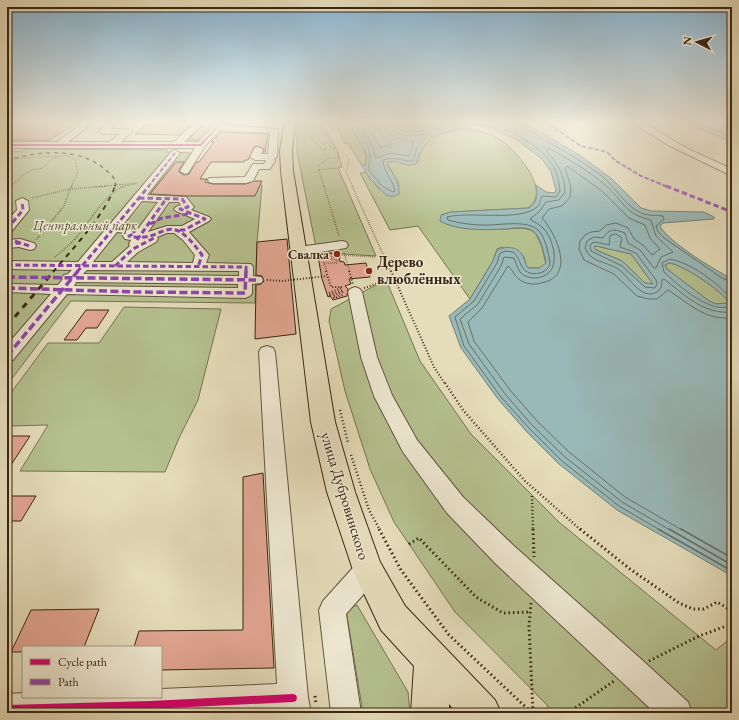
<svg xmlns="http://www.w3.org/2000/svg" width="739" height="720" font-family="'EB Garamond',serif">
<rect width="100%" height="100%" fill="#e5dcba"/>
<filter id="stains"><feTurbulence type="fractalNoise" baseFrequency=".005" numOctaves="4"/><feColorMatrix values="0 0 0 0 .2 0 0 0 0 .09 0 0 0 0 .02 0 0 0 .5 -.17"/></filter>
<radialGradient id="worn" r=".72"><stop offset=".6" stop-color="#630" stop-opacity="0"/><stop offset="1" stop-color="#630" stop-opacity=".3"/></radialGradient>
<g fill="#b5c08f" stroke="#777451">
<path d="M297 121H321V124L338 152 342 167 338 168 376 256 329 253 316 247 297 152Z"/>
<path d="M334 121H358L353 127C355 143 369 147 365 165L362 166 348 143 345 144Z"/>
<path d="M391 121H430L433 126C419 134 400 135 391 121Z"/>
<path d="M464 128C476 130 492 133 502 141 518 153 552 191 528 208L451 212 441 215 451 225 466 228 504 229 522 228 531 230 536 234 542 247 546 264 539 268H528L526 266 524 257 502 247 497 249 493 261 470 299 418 226 390 230 360 173 365 172 379 189 399 187 398 182 387 163 392 161 418 162C424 134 441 134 464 128Z"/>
<path d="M25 149 168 150 166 152 191 153 168 184 262 185 257 242 255 303 71 301 7 385V151H22Z"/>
<path d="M596 246 631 254 653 284 645 283 622 261 594 249V247Z"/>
<path d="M669 263C682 264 723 291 729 303L715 304 709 301 667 269 665 265Z"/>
<path d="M387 282 420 361 471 434 560 523 716 650 732 637V713H550L547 705 455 612 394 522 370 469 345 391 329 321 331 309 374 286Z"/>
<path d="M124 307 221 309 198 400 179 438 165 472 20 471 48 425 7 426V398L48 343H99Z"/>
<path d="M357 605 408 692 410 713H363L346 610Z"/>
</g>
<g fill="#99b9b9" stroke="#737f77" fill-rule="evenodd">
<path d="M358 121H391C400 135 419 134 433 126L430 121H522L581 156 612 179 641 208 652 211 704 212 714 217V219L663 223 660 226C668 242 715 270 732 279V576L617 510 559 464 526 431 498 399 461 348 449 316 470 299 493 261 497 250C506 246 518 246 523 256 526 261 525 265 528 268H539L546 263C544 254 542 242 536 234 533 230 528 228 523 228 516 227 510 229 504 229 485 230 457 231 440 221L441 215 451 212 529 208C537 202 538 196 536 185L546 192 555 193 556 190 551 172 542 159 517 140 484 125H473L436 135 420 150 416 164C405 168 398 159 388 162L387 164C392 174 400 181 399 194 395 197 391 197 386 195L370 179 362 166 365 165 367 155 353 131V127ZM596 246 631 254 653 284 645 283 622 261 596 250 594 247ZM669 263C682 264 724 292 729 303L716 304 709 301 667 269 665 265Z"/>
<path d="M681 121H732V142L725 139Z"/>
</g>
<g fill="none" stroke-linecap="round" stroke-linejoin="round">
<g stroke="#697066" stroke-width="1">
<path d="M361 121 357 130C369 145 372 150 368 169L382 186 393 192 395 191C393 179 383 172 383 160 396 156 400 161 413 161L417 148 427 136 425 134C410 136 393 138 388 121"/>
<path d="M366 121 363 131 371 143 376 158 390 153 409 156 414 142C400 139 386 138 383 121"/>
<path d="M372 121 370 130 380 147 390 146 391 143 381 134 377 121"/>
<path d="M435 121 436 129 438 130 472 121"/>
<path d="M481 121C504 126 539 144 552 164 557 172 559 182 560 191L556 197 542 196C540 200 540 205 537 207 520 222 471 211 447 217L448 220C459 223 471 225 482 225 497 226 526 219 538 230 545 236 548 252 550 262 550 274 529 278 523 268 519 263 519 256 513 252L506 251 500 253 497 263 474 301 455 317 464 346 501 397 529 428 562 461 619 506 660 530"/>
<path d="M520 121 521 125 526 129C551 144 578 158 602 176 614 186 625 205 639 212 646 216 655 215 663 216L664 219 656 226 658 232 664 238 722 278 732 282"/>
<path d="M692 121 732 137"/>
<path d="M616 234 622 238 620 247 636 253 656 280 657 284 655 288 645 287 622 266 591 251 590 246 592 243 596 242 609 245 610 236Z"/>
<path d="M732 300C717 282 693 264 670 259L662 263 664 272C678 285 713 317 732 305"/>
<path d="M670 530 622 502 565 457 532 425 505 394 469 344 460 319 478 304 501 266 504 257 514 258C516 263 517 268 520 272 529 282 549 279 553 266 557 254 551 236 543 228 539 224 534 222 530 219L540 211 546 202 559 200 565 192C565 176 557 162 546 151L548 148C568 159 588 170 605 185 624 201 624 214 651 220L656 236 673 252 661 257 656 268H654L640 250 628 243 625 233C614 229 610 228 603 238L594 237 587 241 585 248C591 263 606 261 618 269 629 276 640 299 655 293 661 291 662 285 662 280L664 279C685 295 704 315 732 312"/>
<path d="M682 530 625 497 569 452 537 421 510 390 474 341 468 322 482 308 508 266C513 270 514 276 520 280 526 284 534 285 541 283 576 277 557 235 542 218L549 209 562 206 570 197 571 187 565 168 567 166 602 191 629 218 645 225 650 238 660 249 652 255 643 245 634 239 628 228 616 223 606 225 600 231 591 232 585 235 580 241 579 249 584 260 614 274 637 296 648 299H657L668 290C690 304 704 320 732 318"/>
</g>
<g stroke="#697066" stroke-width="1.5">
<path d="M658 529 732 571"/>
<path d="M669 529 732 565"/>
<path d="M681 529 732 558"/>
</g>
</g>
<g fill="#e1a591" stroke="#392713">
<path d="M18 121H79L49 140H7V134L13 130 8 127Z"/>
<path d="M174 121H195L180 135 135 134 147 124H172Z"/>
<path d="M207 121H215L198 140H188Z"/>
<path d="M221 132 268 134 265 152H263L264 149 258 146 254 147 248 160H245L244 162H211L200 179H207L205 182 213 184H246L254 181H262L255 196H187L150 194 176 162H184L179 170V172L184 175 189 174 196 162H199L214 142H211Z"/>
<path d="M287 239 296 334 255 339 256 285 261 284 264 281 262 276 256 275 257 242Z"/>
<path d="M323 253 341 254 339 261 344 262 345 265 366 263 370 277 349 279 351 284 345 286 348 289 347 296 333 300 330 296 328 297 322 279 318 256 322 255Z"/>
<path d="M86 310H109L97 328H86L77 340H64Z"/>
<path d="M10 436H30L7 471V440Z"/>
<path d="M263 473 274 668 161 670V647H134L139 631 243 630V477Z"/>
<path d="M7 496H36L21 521H7Z"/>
<path d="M99 609 84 647H23V652H11L31 610Z"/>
</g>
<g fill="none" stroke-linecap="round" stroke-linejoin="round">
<defs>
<g id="minor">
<path d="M7 121H17L7 126Z"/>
<path d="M86 121H95L68 142H110L120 134H103L99 131 111 121H120L111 129H128L132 132 121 142H174L197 121H206L184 142H199L219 121H227L224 125 277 129 278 131 277 157 274 159 275 161 270 169H259L253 181 246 183H213L209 182 208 180 209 178 245 177 253 164H264L266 160H255L250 157 255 148 258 147 263 150 261 154H268L270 133 220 130 205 146 188 173 185 174 180 171 195 148H7V142H57Z"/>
<path d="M630 121C648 121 659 132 674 141 692 152 713 160 732 169V176L668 145Z"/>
<path d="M175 150 180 153 147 195 186 197 194 207 191 210 209 217 211 219 209 221 189 232 209 255 206 263 251 264 253 267V276L261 277 263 280 261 283 252 284V293L250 296 245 298 67 294 13 360 7 362V345L51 294 7 292V284L58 285 63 279 62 278 64 275 68 274 72 270 7 269V261L78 262 172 151ZM142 201 158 202 138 229 132 225 122 226ZM169 202H179L181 205 176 207 174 209 176 211 195 219 182 226H167L148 232ZM117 232 125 233 123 236 125 239 131 240 129 244 130 246 112 262H93ZM167 233H174L183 240 195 255 193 263 127 262 138 252 156 242 158 239 157 237ZM87 270 239 271V276L83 274ZM76 282 238 284V288L74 286Z"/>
<path d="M22 198 28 201 29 210 11 232 7 233V221L17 210 16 201Z"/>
<path d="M20 239 34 243 36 246 34 249 30 250 19 247 7 248V240Z"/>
<path d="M342 241 346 242 348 245 346 248 299 255 294 254 293 251 294 248 299 247Z"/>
<path d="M355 287 360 289 362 292 377 357 392 395 417 440 463 497 514 546 642 660 688 702 692 713H655L496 564 447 513 403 452 374 396 361 357 348 292 350 289Z"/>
<path d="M267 346 273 348 275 352 308 698 311 713H7V694L23 693V697H161V689L277 684 259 352 261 348Z"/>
<path d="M368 558 377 561 380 570 377 579 346 614 361 713H331L319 610 323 601 359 561Z"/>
</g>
<path id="major" d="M285 121H295L292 150 293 171 335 422 355 492 380 562 405 606 495 700 501 713H457L449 704V713H411L414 666 381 630 353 570 327 492 311 422 281 171 280 150Z"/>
</defs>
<use href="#minor" stroke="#64543d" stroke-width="2"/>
<use href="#major" stroke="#392713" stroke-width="2"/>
<g stroke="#392713" stroke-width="1" stroke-dasharray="0.5 1" stroke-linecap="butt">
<path d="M302 121 315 143 323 150H326L323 143 327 142 333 149 336 148 333 144"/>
<path d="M313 121 321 124"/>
<path d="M325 121C325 136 339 149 349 159L346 172 353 187"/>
<path d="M9 159 58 156"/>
<path d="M318 170 337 168"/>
<path d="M10 187 23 175 32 170 43 168 53 158 66 155 75 159 78 172 71 187"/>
<path d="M95 187 138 183"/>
<path d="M121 187 135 184"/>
<path d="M324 187 318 166 329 158H339L337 151"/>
</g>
<g stroke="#392713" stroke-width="1.5" stroke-dasharray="0.5 1.5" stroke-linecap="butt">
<path d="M72 186 70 189 107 186"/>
<path d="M324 186 339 236"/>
<path d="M352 186 391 272"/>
<path d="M7 190 10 186"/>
<path d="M32 198 70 189 64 206 36 240"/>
<path d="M344 253 350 272"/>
<path d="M338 255 376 257"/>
<path d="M55 257C61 252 68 246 74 240 88 225 104 194 124 186"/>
<path d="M322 257 337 260 336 263H324L327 272"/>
<path d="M327 257H338L333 256"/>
</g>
<g stroke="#392713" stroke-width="2" stroke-dasharray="1 2" stroke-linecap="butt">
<path d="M326 271 331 287H342"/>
<path d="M349 271 353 284"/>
<path d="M391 271 434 367 445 384"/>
<path d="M267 280 282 281"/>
<path d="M341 288 329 293 330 295 343 290"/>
<path d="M364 288 387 280"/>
<path d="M343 292 333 296 334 298 343 295"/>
</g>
<g stroke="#392713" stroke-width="2.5" stroke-dasharray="1 2.5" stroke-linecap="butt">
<path d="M445 383 463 410 525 481 581 530"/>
<path d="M340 410 348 443"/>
<path d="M351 455 369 510 380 530"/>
<path d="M532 496 533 530"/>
</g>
<g stroke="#392713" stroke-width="3" stroke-dasharray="1.5 3" stroke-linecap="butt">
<path d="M379 529 401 570 449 635 532 713"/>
<path d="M533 529 534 557"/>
<path d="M580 529 630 569 679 603 693 609H704L717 602 732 611"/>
<path d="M409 544 419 538 476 597 503 613 530 612"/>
<path d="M531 603 529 626 533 712"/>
<path d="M649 661 699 636 732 624"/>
<path d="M315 696 316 704"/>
<path d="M568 713 614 681"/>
</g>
<use href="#minor" fill="#eee8d2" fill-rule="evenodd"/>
<use href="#major" fill="#e5dcba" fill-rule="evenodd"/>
<path stroke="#392713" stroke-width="1.5" stroke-dasharray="4 4" stroke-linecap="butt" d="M7 161C39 150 81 147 107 171 112 175 117 180 115 187"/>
<path stroke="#392713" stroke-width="2" stroke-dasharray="5 5" stroke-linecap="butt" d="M53 272C73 248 105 215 115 186"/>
<path stroke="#392713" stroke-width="3" stroke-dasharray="6 6" stroke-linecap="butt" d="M7 326 54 271"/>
<path stroke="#392713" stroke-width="2" stroke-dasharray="1 2" stroke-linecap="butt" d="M282 281 327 276"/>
<g stroke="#8e44ad" stroke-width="2" stroke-dasharray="4.5 2" stroke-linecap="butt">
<path d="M544 121 581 146 607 152 616 161 641 176 668 187"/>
<path d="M148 187 175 153"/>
</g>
<g stroke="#8e44ad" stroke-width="3" stroke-dasharray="5.5 3" stroke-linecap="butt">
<path d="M666 186 732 212"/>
<path d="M139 198 182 199 188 207 180 209 205 219 184 230H177"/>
<path d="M150 224 162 218 188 214"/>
<path d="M115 227 122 230 132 229 135 233 129 236C166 245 166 205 202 255L198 267"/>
<path d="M7 229 23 210 22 201"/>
<path d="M7 238 20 243"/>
<path d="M137 240 166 199"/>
<path d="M7 244 20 243 30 246"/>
<path d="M7 265 246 267V272"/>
<path d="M115 266 133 249 156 237"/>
<path d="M77 272 149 186"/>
</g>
<g stroke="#8e44ad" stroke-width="3.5" stroke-dasharray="8 3.5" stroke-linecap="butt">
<path d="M7 277 256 280"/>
<path d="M7 288 135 292 245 293 246 271"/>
<path d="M7 356 78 271"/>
</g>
<defs>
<g id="cycleway">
<path d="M222 121H224L201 146H7V144H200Z"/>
<path d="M293 694 296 695 297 698 296 701 293 702 150 709 7 713V705L150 701Z"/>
</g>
</defs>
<use href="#cycleway" stroke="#eee8d2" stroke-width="3"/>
<use href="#cycleway" fill="#d6006c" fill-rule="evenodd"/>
</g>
<linearGradient id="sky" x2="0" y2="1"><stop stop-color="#88b6d5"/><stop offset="0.55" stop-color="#f3efe0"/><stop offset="1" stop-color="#f3efe0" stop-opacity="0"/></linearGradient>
<rect width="739" height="222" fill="url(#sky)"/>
<g fill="#8f2418" stroke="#eee8d2" stroke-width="1.5">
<circle cx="337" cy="254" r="4"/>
<circle cx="369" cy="271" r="4"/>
</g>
<g text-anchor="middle" stroke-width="3" stroke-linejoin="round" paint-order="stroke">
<g font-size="13" font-style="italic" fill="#584d32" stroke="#eee8d2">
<text x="85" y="230">Центральный парк</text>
</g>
<g font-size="13" font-weight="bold" fill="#392713" stroke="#eee8d2" text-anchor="end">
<text x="329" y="259">Свалка</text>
</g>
<g font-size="15" font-weight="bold" fill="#392713" stroke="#eee8d2" text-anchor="start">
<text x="377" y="267">Дерево<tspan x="377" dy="17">влюблённых</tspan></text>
</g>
<g font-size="15" fill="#392713" stroke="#eee8d2">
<text transform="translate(345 496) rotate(73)" y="5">улица Дубровинского</text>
</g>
</g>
<rect width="739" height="720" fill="none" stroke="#e5dcba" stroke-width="24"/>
<rect x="8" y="8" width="723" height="704" fill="none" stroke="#392713" stroke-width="2"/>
<rect x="12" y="12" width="715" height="696" fill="none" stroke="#392713"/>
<rect x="22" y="646" width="140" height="52" fill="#eee8d2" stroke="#a69b86"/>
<rect x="30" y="659" width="20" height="6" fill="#d6006c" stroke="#a69b86"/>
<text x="58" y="666" font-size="12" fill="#392713">Cycle path</text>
<rect x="30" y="679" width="20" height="6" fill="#8e44ad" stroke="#a69b86"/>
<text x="58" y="686" font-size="12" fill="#392713">Path</text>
<g transform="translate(697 42) rotate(276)" stroke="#eee8d2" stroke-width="3" paint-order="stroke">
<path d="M0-3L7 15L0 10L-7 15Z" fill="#392713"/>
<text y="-6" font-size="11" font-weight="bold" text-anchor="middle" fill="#392713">N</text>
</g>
<rect width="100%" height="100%" filter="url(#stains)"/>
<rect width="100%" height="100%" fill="url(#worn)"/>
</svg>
